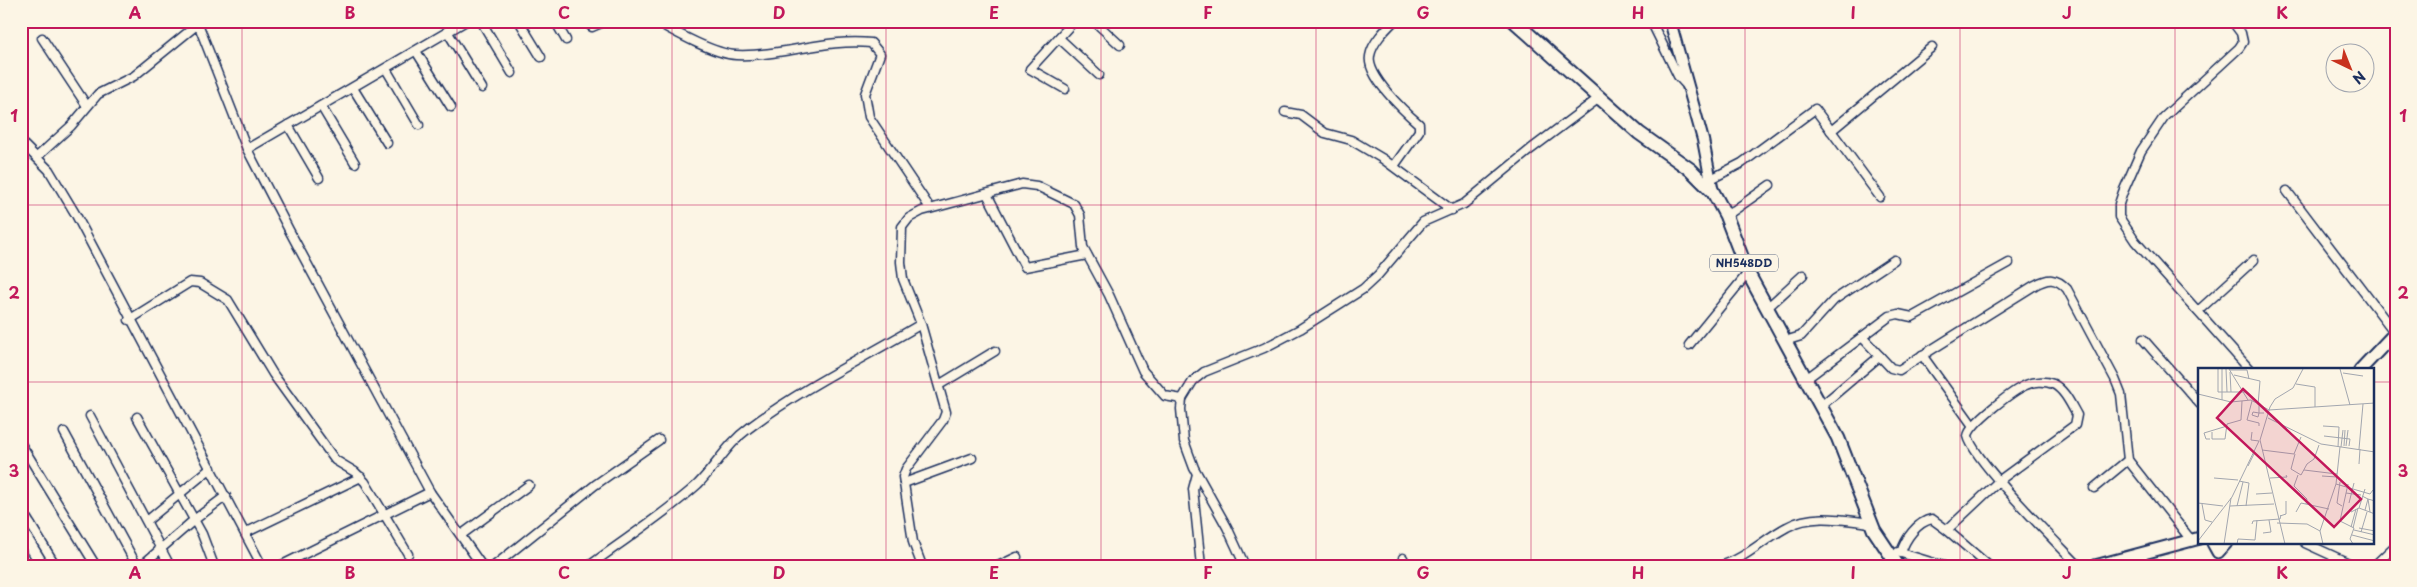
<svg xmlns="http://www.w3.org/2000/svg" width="2417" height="587" font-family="'Playpen Sans',sans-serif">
<rect width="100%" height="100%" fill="#fcf5e5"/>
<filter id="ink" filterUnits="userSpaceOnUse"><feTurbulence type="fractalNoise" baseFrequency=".02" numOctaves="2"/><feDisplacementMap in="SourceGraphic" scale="10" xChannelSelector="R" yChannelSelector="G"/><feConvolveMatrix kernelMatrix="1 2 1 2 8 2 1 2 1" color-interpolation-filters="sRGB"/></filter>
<g filter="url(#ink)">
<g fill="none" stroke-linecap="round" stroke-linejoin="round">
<defs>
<g id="minor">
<path d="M197 21 247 149 289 230 430 492 482 566"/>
<path d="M481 21 512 73"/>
<path d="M519 21 541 57"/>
<path d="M555 21 566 40"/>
<path d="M585 21 592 27 606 21"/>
<path d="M655 21C675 32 714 54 736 55 781 57 826 38 871 43L880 54 865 94 869 117 930 208"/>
<path d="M1094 21 1120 45"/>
<path d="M1651 21 1678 76 1689 88"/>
<path d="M2232 21 2241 33 2243 42 2239 48 2164 117 2141 151 2123 192 2119 204V217L2135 241 2250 370"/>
<path d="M447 31 482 88"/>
<path d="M42 38 87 106"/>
<path d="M1059 38 1099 75"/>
<path d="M416 51 451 107"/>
<path d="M386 69 419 125"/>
<path d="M353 88 387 143"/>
<path d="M1065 89 1030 69 1074 21"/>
<path d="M321 106 355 163"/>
<path d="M1285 112 1301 115 1325 133 1351 140 1383 159 1452 210"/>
<path d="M288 125 319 178"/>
<path d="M1831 131 1932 47"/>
<path d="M21 142 49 170 76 215 262 566"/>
<path d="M247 149 466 21"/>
<path d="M37 157 71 126 98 94 134 76 198 24"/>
<path d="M1394 166 1419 131V124C1405 112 1366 76 1370 56 1372 43 1385 30 1394 21"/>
<path d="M1711 179 1742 163 1815 109 1880 197"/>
<path d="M2287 191 2395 333"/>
<path d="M987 194 1025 267 1087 255"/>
<path d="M1726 216 1770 185"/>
<path d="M1767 308 1803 275"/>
<path d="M2198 311 2254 260"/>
<path d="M129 320 190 282 200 283 228 300 273 374 335 460 355 472 365 482 408 554"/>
<path d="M1862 337 1891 368 1899 370 2035 285C2048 278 2056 277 2067 289L2115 379 2121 394 2128 460 2191 540"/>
<path d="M2143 339 2200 404"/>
<path d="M1785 341 1801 336 1834 300 1894 260"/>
<path d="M1689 345 1748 273"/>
<path d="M1922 355 1973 426"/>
<path d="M1806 379 1890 316 1898 314 1912 317 2009 263"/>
<path d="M939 385 995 351"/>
<path d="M1821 406 1880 356"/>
<path d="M90 416 170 566"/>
<path d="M137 417 202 534 214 566"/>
<path d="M64 432 137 566"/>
<path d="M21 444 96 566"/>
<path d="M1197 474 1193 489 1201 566"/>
<path d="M904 483 972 458"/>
<path d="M2094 488 2128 460"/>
<path d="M21 509 56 566"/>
<path d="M148 520 211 468"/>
<path d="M1947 530 2000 480 2075 425 2077 415C2071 405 2065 390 2053 384 2045 381 2034 381 2026 385 2014 390 1970 423 1968 436 1973 460 2057 543 2079 566"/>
<path d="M21 531 31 525"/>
<path d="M245 533 361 477"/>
<path d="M461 535 529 485"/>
<path d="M2305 543 2355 566"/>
<path d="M21 551 30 566"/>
<path d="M1898 552 1944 566"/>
<path d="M1901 553C1905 539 1917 522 1932 519L1947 530 1989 566"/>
<path d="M1403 558 1406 566"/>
<path d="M141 566 194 520 226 496"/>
<path d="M280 566 430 492"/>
<path d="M494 566 595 485 659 440"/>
<path d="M589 566C625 539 665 514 698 484 716 466 728 443 749 428 802 388 864 358 921 324"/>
<path d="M922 566 913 542 903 477 906 469 943 420 946 412 921 324 903 279 901 262 902 227 909 218 922 211 1022 184 1037 186 1074 204 1080 215 1083 247 1109 295 1143 371 1165 396 1182 399"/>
<path d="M998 566 1017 557"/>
<path d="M1245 566 1227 527 1194 468 1184 441 1181 409 1182 399 1193 381 1204 372 1264 348 1300 329 1363 289 1378 275 1423 222 1464 204 1531 149 1599 98"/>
<path d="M1720 566C1745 559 1764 539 1787 527 1812 513 1844 520 1871 523"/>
<path d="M2374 566 2396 545"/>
</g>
<path id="tertiary" d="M1670 21 1703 140 1713 192"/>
<g id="secondary">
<path d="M2360 370 2396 332"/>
<path d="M2213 543 2218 552 2226 543"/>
<path d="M2095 566 2200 538"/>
</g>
<path id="trunk" d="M1514 21 1639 133 1691 170 1713 192 1726 216 1748 273 1838 438 1874 530 1898 566"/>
</defs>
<use href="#minor" stroke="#1b2f5e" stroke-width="11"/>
<use href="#tertiary" stroke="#1b2f5e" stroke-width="14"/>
<use href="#secondary" stroke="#1b2f5e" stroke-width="15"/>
<use href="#trunk" stroke="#1b2f5e" stroke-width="16"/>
<use href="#minor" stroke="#fcf5e5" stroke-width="8"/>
<use href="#tertiary" stroke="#fcf5e5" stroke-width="10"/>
<use href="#secondary" stroke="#fcf5e5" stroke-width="11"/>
<use href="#trunk" stroke="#fcf5e5" stroke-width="12"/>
</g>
</g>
<path fill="none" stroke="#c2185b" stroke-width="1" stroke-opacity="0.55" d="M242 21V566M457 21V566M672 21V566M886 21V566M1101 21V566M1316 21V566M1531 21V566M1745 21V566M1960 21V566M2175 21V566M21 205H2396M21 382H2200M2373 382H2396"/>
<g text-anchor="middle" stroke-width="4" stroke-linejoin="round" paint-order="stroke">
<rect fill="#fcf5e5" stroke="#5e6a86" stroke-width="1" x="1710" y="254.5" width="68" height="17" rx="4"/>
<g font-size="11" font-weight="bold" fill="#1b2f5e">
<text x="1744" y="267">NH548DD</text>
</g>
</g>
<g transform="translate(2198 368)">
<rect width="176" height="176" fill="#fcf5e5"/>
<path fill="none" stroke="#a2a6af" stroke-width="1" d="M20 1V24H47M24 1V32M28 1 29 24M31 1 50 32M142 1 152 37M32 2H49L51 11M32 4 33 24M145 5 165 8M36 7 62 13 60 37M98 16 117 19V39M0 26 33 34 53 32 71 42 177 35M54 33 49 52 61 55V58M61 37V45L60 49 54 47 55 44 61 45H66M70 50 123 76 177 84M125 58 141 59 140 79M14 64V71H27L29 56 43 52 44 33M54 64 53 72 61 73M126 68 152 71 151 78M12 71H8L6 65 29 58M146 78 147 62M148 78 150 62M143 79 145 62M161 81 165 36M64 82 96 86 103 69M97 86 93 101 103 107 109 96 116 91 121 77M161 96 162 81M50 98 57 84M106 102 139 106M100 107 96 118 109 131 108 136M124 108 139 109M16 110 40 112M72 110 89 109 88 107M41 113 51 115 48 138M142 114 139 135 144 138M138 116 172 126 175 122M150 116 142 153 156 160 152 171 155 176M148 125 163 127M58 126 74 125M164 128 170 131 172 144M0 135 25 138M151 135 156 115M4 136 7 152 14 154M32 138 76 136M39 138 45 114M161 140 167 121M167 142 170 131 177 133M98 144 103 135 131 141M153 144 161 140 177 146M82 148 88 146V133M79 155 109 156 122 163M54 156 55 153 82 151 83 147M153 159 158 141M155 160 160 140M161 160 177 163M156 162 177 167M163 164 169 144M65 165 73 164 71 152M154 167 177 173M0 173 34 129 61 73M26 176 33 130M39 176 40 171 57 172 59 152M87 176 62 72 72 39 77 31 95 20 105 1M125 176 122 163 138 116 142 79M126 176H143"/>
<path fill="#c2185b" fill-opacity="0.15" stroke="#c2185b" stroke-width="2.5" d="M45 21 163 131 136 159 19 50Z"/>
<rect width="176" height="176" fill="none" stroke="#1b2f5e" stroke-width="2.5"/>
</g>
<rect width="2417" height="587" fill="none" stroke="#fcf5e5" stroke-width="55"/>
<g transform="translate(2350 68) rotate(137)"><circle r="24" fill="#fcf5e5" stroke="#a2a6af"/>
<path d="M0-4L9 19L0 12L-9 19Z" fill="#c8321e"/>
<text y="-8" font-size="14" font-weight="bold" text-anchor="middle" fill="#1b2f5e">N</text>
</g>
<rect x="28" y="28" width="2362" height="532" fill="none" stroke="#c2185b" stroke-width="2"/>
<g font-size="16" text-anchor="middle" font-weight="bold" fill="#c2185b">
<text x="135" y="19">A</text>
<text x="350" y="19">B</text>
<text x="564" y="19">C</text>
<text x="779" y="19">D</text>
<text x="994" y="19">E</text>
<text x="1208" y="19">F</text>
<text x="1423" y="19">G</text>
<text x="1638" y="19">H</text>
<text x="1853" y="19">I</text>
<text x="2067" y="19">J</text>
<text x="2282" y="19">K</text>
<text x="14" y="122">1</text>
<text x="2403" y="122">1</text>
<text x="14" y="299">2</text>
<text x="2403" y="299">2</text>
<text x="14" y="477">3</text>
<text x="2403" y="477">3</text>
<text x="135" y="579">A</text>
<text x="350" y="579">B</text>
<text x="564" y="579">C</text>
<text x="779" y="579">D</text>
<text x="994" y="579">E</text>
<text x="1208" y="579">F</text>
<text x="1423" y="579">G</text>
<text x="1638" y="579">H</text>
<text x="1853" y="579">I</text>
<text x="2067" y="579">J</text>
<text x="2282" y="579">K</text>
</g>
</svg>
